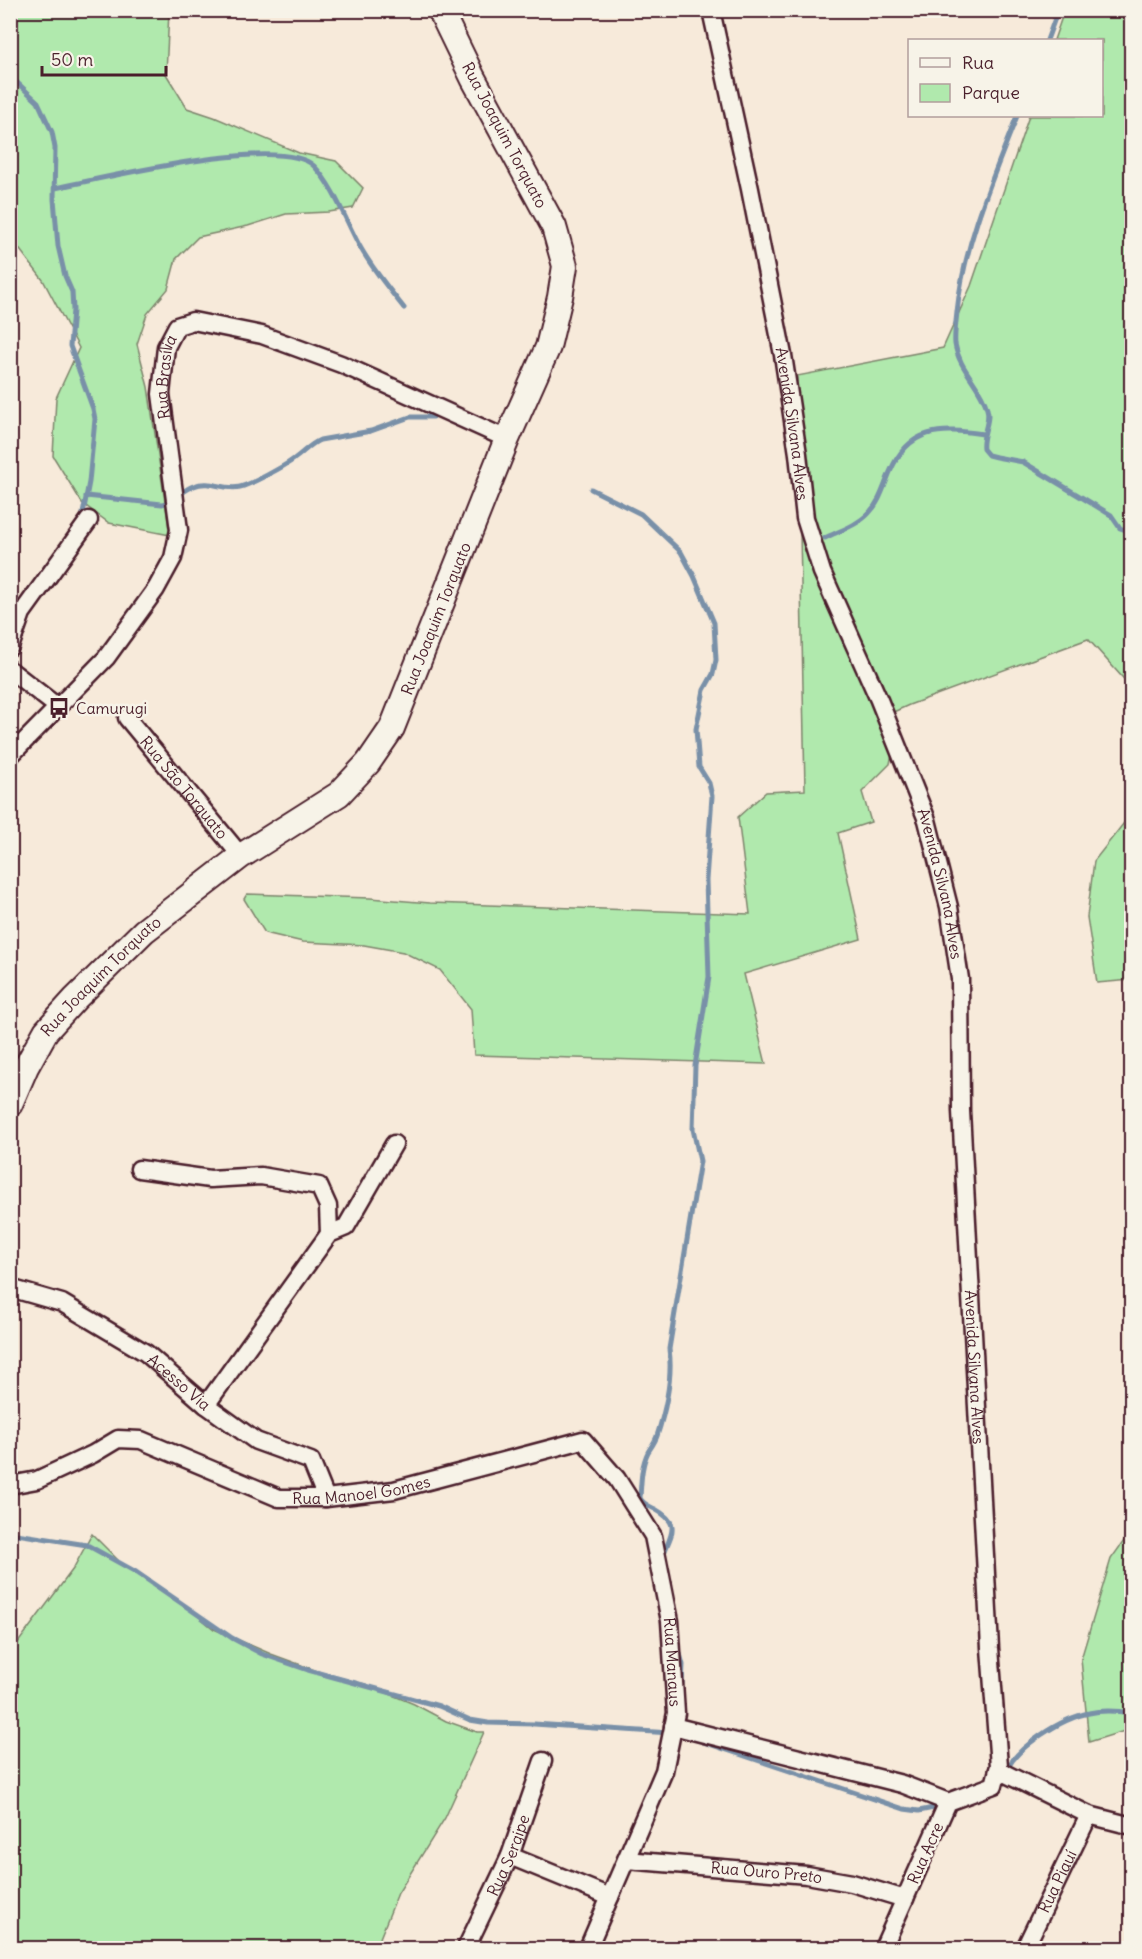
<svg xmlns="http://www.w3.org/2000/svg" width="1142" height="1959" font-family="Delius,sans-serif">
<rect width="100%" height="100%" fill="#f7eada"/>
<filter id="ink" filterUnits="userSpaceOnUse"><feTurbulence type="fractalNoise" baseFrequency=".0167" numOctaves="2"/><feDisplacementMap in="SourceGraphic" scale="12" xChannelSelector="R" yChannelSelector="G"/><feConvolveMatrix kernelMatrix="1 2 1 2 8 2 1 2 1" color-interpolation-filters="sRGB"/></filter>
<g filter="url(#ink)">
<g fill="#b0e9ad" stroke="#7d846c" stroke-width="1.5">
<path d="M11 11H169L166 74 187 108 214 117 299 153 336 161 363 188 353 208 329 212 286 214 248 226 198 237 176 259 168 289 147 314 137 344 148 387 170 535 109 523 82 503 53 456 56 398 79 348 43 280 11 238Z"/>
<path d="M1064 11H1131V687L1088 639 909 705 889 714 892 754 890 764 862 792 871 822 838 833 861 939 744 974 766 1064 474 1055 471 1009 440 970 403 952 364 945 303 942 265 933 244 899 247 894 370 898 430 903 750 914 738 817 766 792 805 790 797 376 943 348 971 286 1029 116H1102V40H1054Z"/>
<path d="M1131 814V980L1097 983 1087 917 1094 861Z"/>
<path d="M1131 1531V1729L1089 1742 1081 1659 1111 1559Z"/>
<path d="M92 1534 119 1561 188 1608 214 1629 271 1654 326 1674 365 1684 414 1704 446 1721 477 1732H484L445 1818 398 1893 376 1948H11V1652L73 1569Z"/>
</g>
<g fill="none" stroke-linecap="round" stroke-linejoin="round">
<g stroke="#7990a8" stroke-width="5">
<path d="M1047 40 1058 10"/>
<path d="M10 76 38 102 52 132 55 148 54 199 58 246 65 276 72 292 73 310 70 346 93 409 95 419 89 482 82 519"/>
<path d="M1017 116C992 179 964 244 957 312 956 323 954 334 955 344 959 370 981 385 987 409 991 421 981 435 983 449L988 455 996 457 1023 462 1111 515 1120 528 1132 532"/>
<path d="M55 188C101 179 282 134 314 166 334 187 345 219 359 245 371 267 388 288 404 308"/>
<path d="M591 489 641 514 681 552 694 576 714 623 716 660 713 674 704 690 696 729 699 767 709 783 712 796 706 880 709 977 695 1066 693 1129 700 1161 669 1349C673 1377 666 1408 657 1436 655 1442 651 1447 648 1452 641 1466 641 1483 640 1498 643 1504 649 1506 655 1509 682 1524 671 1533 663 1556"/>
<path d="M86 496 162 504C176 502 181 490 194 486 210 479 224 491 240 487 250 485 285 466 294 459 303 453 310 444 320 440L371 431 410 417H433"/>
<path d="M825 538C839 531 858 525 869 513 880 502 884 486 890 472 909 427 941 428 983 434"/>
<path d="M10 1533 87 1545 136 1572 232 1638 262 1654 308 1670 439 1706 470 1720 488 1723 534 1724 670 1733"/>
<path d="M679 1650 683 1665 682 1685"/>
<path d="M697 1740 904 1809 919 1811 943 1806"/>
<path d="M1006 1772C1015 1747 1063 1718 1089 1713 1101 1710 1119 1711 1132 1713"/>
</g>
<defs>
<g id="street">
<path id="s1" d="M711 10 750 189 783 355 798 454 805 518 822 572 879 700 927 820 949 907 960 979 961 1111 990 1648 999 1766 994 1785 948 1802 883 1948"/>
<path d="M10 647 22 613 89 520"/>
<path d="M10 670 59 708"/>
<path id="s2" d="M127 718 241 856"/>
<path id="s3" d="M10 756 106 658 156 589 173 558 179 530 161 394 166 347 177 326 193 321 262 335 341 364 507 439"/>
<path d="M139 1169 210 1179 261 1176 319 1186 328 1206 329 1234"/>
<path id="s4" d="M10 1288 62 1303 146 1353 206 1405 256 1441 311 1461 326 1498"/>
<path d="M206 1405 329 1234 346 1227 394 1144"/>
<path id="s5" d="M10 1485 37 1480 93 1454 118 1439 141 1440 279 1498H326L394 1490 583 1440 617 1479 653 1536 670 1621 676 1713 664 1771 588 1948"/>
<path d="M673 1726 902 1784 948 1802"/>
<path d="M998 1770 1089 1815 1132 1826"/>
<path d="M510 1856 610 1897"/>
<path id="s6" d="M626 1860 807 1875 852 1883 905 1899"/>
<path id="s7" d="M466 1948 510 1856 543 1761"/>
<path id="s8" d="M1025 1948 1089 1815"/>
</g>
<g id="secondary">
<path id="s9" d="M10 1104 26 1067 46 1031 75 999 144 931 241 856 339 794 368 763 392 728 507 439 548 347 560 297 565 266 554 227 473 78 440 10"/>
</g>
</defs>
<use href="#street" stroke="#4a1f2b" stroke-width="21"/>
<use href="#secondary" stroke="#4a1f2b" stroke-width="28"/>
<use href="#street" stroke="#f7f3e8" stroke-width="16"/>
<use href="#secondary" stroke="#f7f3e8" stroke-width="24"/>
</g>
</g>
<defs>
<symbol id="bus-bare" viewBox="-9 -9 18 18"><path d="M-5-6H5V4H4V6H2V4H-2V6H-4V4H-5ZM-3.5-4V0h7V-4ZM-3.5 1.2v1.5H-2V1.2ZM2 1.2v1.5H3.5V1.2Z" fill="#4a1f2b" stroke="#f7f3e8" stroke-width="2.5" paint-order="stroke"/></symbol>
</defs>
<g fill-rule="evenodd">
<use href="#bus-bare" x="44" y="693" width="30" height="30"/>
</g>
<g text-anchor="middle" stroke-width="5" stroke-linejoin="round" paint-order="stroke">
<g font-size="16" fill="#4a1f2b" stroke="#f7f3e8">
<text transform="translate(505 135) rotate(62)" y="6">Rua Joaquim Torquato</text>
<text dy="6" stroke="none"><textPath href="#s3" startOffset="441">Rua Brasília</textPath></text>
<text dy="6" stroke="none"><textPath href="#s1" startOffset="422">Avenida Silvana Alves</textPath></text>
<text dy="6" stroke="none"><textPath href="#s9" startOffset="663">Rua Joaquim Torquato</textPath></text>
<text dy="6" stroke="none"><textPath href="#s2" startOffset="90">Rua São Torquato</textPath></text>
<text dy="6" stroke="none"><textPath href="#s1" startOffset="908">Avenida Silvana Alves</textPath></text>
<text dy="6" stroke="none"><textPath href="#s9" startOffset="159">Rua Joaquim Torquato</textPath></text>
<text dy="6" stroke="none"><textPath href="#s1" startOffset="1394">Avenida Silvana Alves</textPath></text>
<text dy="6" stroke="none"><textPath href="#s4" startOffset="196">Acesso Via</textPath></text>
<text dy="6" stroke="none"><textPath href="#s5" startOffset="374">Rua Manoel Gomes</textPath></text>
<text dy="6" stroke="none"><textPath href="#s5" startOffset="849">Rua Manaus</textPath></text>
<text transform="translate(925 1853) rotate(-66)" y="6">Rua Acre</text>
<text dy="6" stroke="none"><textPath href="#s7" startOffset="102">Rua Sergipe</textPath></text>
<text dy="6" stroke="none"><textPath href="#s6" startOffset="141">Rua Ouro Preto</textPath></text>
<text dy="6" stroke="none"><textPath href="#s8" startOffset="74">Rua Piauí</textPath></text>
</g>
<g font-size="16" fill="#4a1f2b" stroke="#f7f3e8" text-anchor="start">
<text x="76" y="714">Camurugi</text>
</g>
</g>
<rect width="1142" height="1959" fill="none" stroke="#f7f3e8" stroke-width="36"/>
<rect x="18" y="18" width="1106" height="1923" fill="none" stroke="#4a1f2b" stroke-width="2" filter="url(#ink)"/>
<rect x="908" y="39" width="195" height="78" fill="#f7f3e8" stroke="#b29e9c" stroke-width="1.5"/>
<rect x="920" y="58" width="30" height="9" fill="#f7f3e8" stroke="#b29e9c" stroke-width="1.5"/>
<text x="962" y="69" font-size="18" fill="#4a1f2b">Rua</text>
<rect x="920" y="84" width="30" height="18" fill="#b0e9ad" stroke="#b29e9c" stroke-width="1.5"/>
<text x="962" y="99" font-size="18" fill="#4a1f2b">Parque</text>
<path d="M42 66v9h124v-9" fill="none" stroke="#4a1f2b" stroke-width="3"/>
<text x="51" y="66" font-size="18" fill="#4a1f2b" stroke="#f7f3e8" stroke-width="4.5" paint-order="stroke">50 m</text>
</svg>
